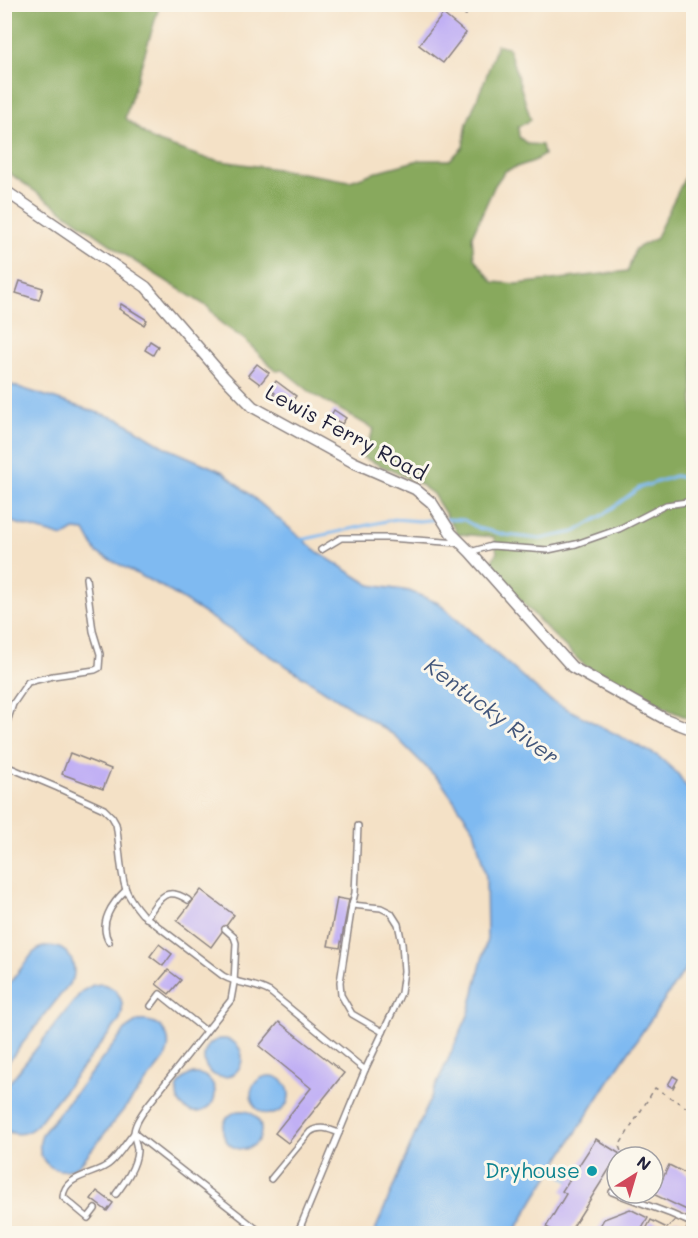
<svg xmlns="http://www.w3.org/2000/svg" width="698" height="1238" font-family="Mali,sans-serif">
<rect width="100%" height="100%" fill="#fbf7ec"/>
<filter id="ink" filterUnits="userSpaceOnUse"><feTurbulence type="fractalNoise" baseFrequency=".0167" numOctaves="2"/><feDisplacementMap in="SourceGraphic" scale="12" xChannelSelector="R" yChannelSelector="G"/><feConvolveMatrix kernelMatrix="1 2 1 2 8 2 1 2 1" color-interpolation-filters="sRGB"/></filter>
<filter id="wash" filterUnits="userSpaceOnUse"><feTurbulence type="fractalNoise" baseFrequency=".008" numOctaves="4" result="noise"/><feDisplacementMap in="SourceGraphic" scale="24" xChannelSelector="R" yChannelSelector="G"/><feGaussianBlur stdDeviation="1.35" result="paint"/><feColorMatrix in="noise" values="0 0 0 0 0 0 0 0 0 0 0 0 0 0 0 0 0 1.4 0 .05"/><feComposite in="paint" operator="in"/></filter>
<g filter="url(#wash)">
<rect width="100%" height="100%" fill="#f4e1c6"/>
<path fill="#88a95d" stroke="#55664c" stroke-width="1.5" d="M160 4 125 118 153 140 208 159 284 170 350 181 382 170 419 160H450L463 147 467 123 486 77 497 45 508 47 531 120 518 127 519 137 528 144 542 145 544 155 534 161 505 171 495 185 472 236 474 258 493 282 517 284 628 271 635 249 655 239 685 177 693 171V720L669 710 585 666 549 631 489 566 497 552 494 537 458 534 433 494 415 481 362 457 374 429 314 395 283 370 276 371 245 340 221 323 208 307 131 259 5 170V5Z"/>
<g fill="#7fbaf1" stroke="#506e96" stroke-width="1.5">
<path d="M5 383 121 420 167 448 223 472 319 553 370 585 409 591 438 603 548 699 658 756 678 774 693 797V958L608 1082 536 1196 514 1233H374L426 1108 469 1013 487 939 486 877 474 829 441 782 394 735 166 589 97 553 85 531 74 530 63 537 5 520Z"/>
<path d="M48 946C67 946 77 961 73 979L5 1066V989L33 953 40 948Z"/>
<path d="M102 984C120 988 127 1004 119 1021L36 1126C26 1135 16 1136 5 1130V1088L82 991 93 985Z"/>
<path d="M138 1021C161 1018 175 1037 165 1058L81 1163C58 1182 30 1160 43 1133L127 1028Z"/>
<circle cx="223" cy="1058" r="19"/>
<circle cx="196" cy="1093" r="19"/>
<circle cx="270" cy="1095" r="19"/>
<circle cx="242" cy="1130" r="19"/>
</g>
<g fill="none" stroke-linecap="round" stroke-linejoin="round">
<g stroke="#7fbaf1" stroke-width="3">
<path d="M446 519 464 520 478 528 506 535 540 539 575 532 603 515 639 488 675 476 694 480"/>
<path d="M301 540 395 519 419 521 439 519"/>
<path d="M553 1169 569 1180"/>
</g>
</g>
<g id="blocks">
<g fill="#c1b0f4">
<path d="M439 4H470L466 15Z"/>
<path d="M443 14 466 33 443 63 419 45Z"/>
<path d="M20 281 43 288 39 300 16 293Z"/>
<path d="M121 304 147 320 144 325 119 309Z"/>
<path d="M150 341 158 346 153 355 145 350Z"/>
<path d="M257 364 269 373 260 384 248 375Z"/>
<path d="M276 381 296 396 289 406 273 395 275 393 270 390Z"/>
<path d="M334 410 346 418 342 424 330 417Z"/>
<path d="M70 753 111 769 103 789 62 774Z"/>
<path d="M201 890 234 915 211 947 177 921Z"/>
<path d="M337 898 349 900 340 948 328 946Z"/>
<path d="M159 944 172 954 163 966 150 956Z"/>
<path d="M168 970 181 980 169 994 156 984Z"/>
<path d="M279 1022 344 1073 288 1143 275 1133 311 1088 259 1046Z"/>
<path d="M673 1076 678 1079 673 1088 668 1085Z"/>
<path d="M596 1139 620 1154 617 1157 569 1233H557L546 1227 566 1194 562 1191Z"/>
<path d="M669 1165 693 1177V1213L655 1195Z"/>
<path d="M97 1191 113 1203 107 1211 91 1199Z"/>
<path d="M630 1209 648 1218 640 1232 642 1233H596L604 1219Z"/>
<path d="M676 1219 688 1225 685 1233H644L651 1220 667 1228Z"/>
</g>
</g>
</g>
<g filter="url(#ink)">
<use href="#blocks" fill-opacity="0" stroke="#8b8280" stroke-width="1.5"/>
<g fill="none" stroke-linecap="round" stroke-linejoin="round">
<defs>
<g id="lane">
<path d="M321 550 341 538H388L459 543"/>
<path d="M470 552 491 546 548 550 576 544 619 529 666 505 694 501"/>
<path d="M4 731 13 704 28 682 53 676 95 670 99 668 100 654 93 631 86 578"/>
<path d="M4 761 6 766 58 788 104 809 112 817 116 824C120 845 119 869 126 890 130 899 136 907 142 914L223 976C239 985 254 983 270 992L365 1070 301 1225 296 1234"/>
<path d="M358 826 355 893 352 905 381 908 391 913 398 924 402 943 404 971 401 993 393 1011 365 1070"/>
<path d="M352 905 340 982 341 995 352 1014 383 1032"/>
<path d="M146 918C158 901 165 884 188 900"/>
<path d="M109 942C98 923 112 903 126 890"/>
<path d="M151 1006 160 994 206 1031"/>
<path d="M271 1179 310 1132C319 1125 329 1129 339 1133"/>
<path d="M612 1192 671 1214 694 1224"/>
<path d="M116 1194C125 1182 136 1167 137 1151 137 1146 135 1141 134 1136 133 1125 142 1114 148 1105L231 1000 234 983 236 943 234 937 225 929"/>
<path d="M95 1209 88 1218 63 1197C64 1174 98 1175 110 1163 119 1155 126 1143 134 1133L263 1234"/>
</g>
<path id="street" d="M4 190 146 287 222 375 253 407 353 462 415 489 432 503 451 533 470 552 572 667 665 719 694 730"/>
</defs>
<use href="#lane" stroke="#8b8280" stroke-width="8"/>
<use href="#street" stroke="#8b8280" stroke-width="13"/>
<path stroke="#8b8280" stroke-width="1.5" stroke-dasharray="4.5 4.5" stroke-linecap="butt" d="M627 1157 622 1154 619 1146 655 1088 689 1109 694 1102"/>
<use href="#lane" stroke="#fff" stroke-width="5"/>
<use href="#street" stroke="#fff" stroke-width="10"/>
</g>
</g>
<circle fill="#0f9aa8" stroke="#fbf7ec" stroke-width="2" cx="592" cy="1171" r="6"/>
<g text-anchor="middle" stroke-width="6" stroke-linejoin="round" paint-order="stroke">
<g font-size="21" fill="#22223b" stroke="#fbf7ec">
<text transform="translate(346 433) rotate(28)" y="7">Lewis Ferry Road</text>
</g>
<g font-size="21" fill="#0d838f" stroke="#fbf7ec" text-anchor="end">
<text x="580" y="1178">Dryhouse</text>
</g>
<g font-size="22" font-style="italic" fill="#43577b" stroke="#fbf7ec">
<text transform="translate(492 711) rotate(37)" y="8">Kentucky River</text>
</g>
</g>
<rect width="698" height="1238" fill="none" stroke="#fbf7ec" stroke-width="24"/>
<g transform="translate(635 1175) rotate(37)"><circle r="28" fill="#fbf7ec" stroke="#a4a2a5" stroke-width="1.5"/>
<path d="M0-4.5L10 22L0 15L-10 22Z" fill="#d1495b"/>
<text y="-9" font-size="16" font-weight="bold" text-anchor="middle" fill="#22223b">N</text>
</g>
</svg>
